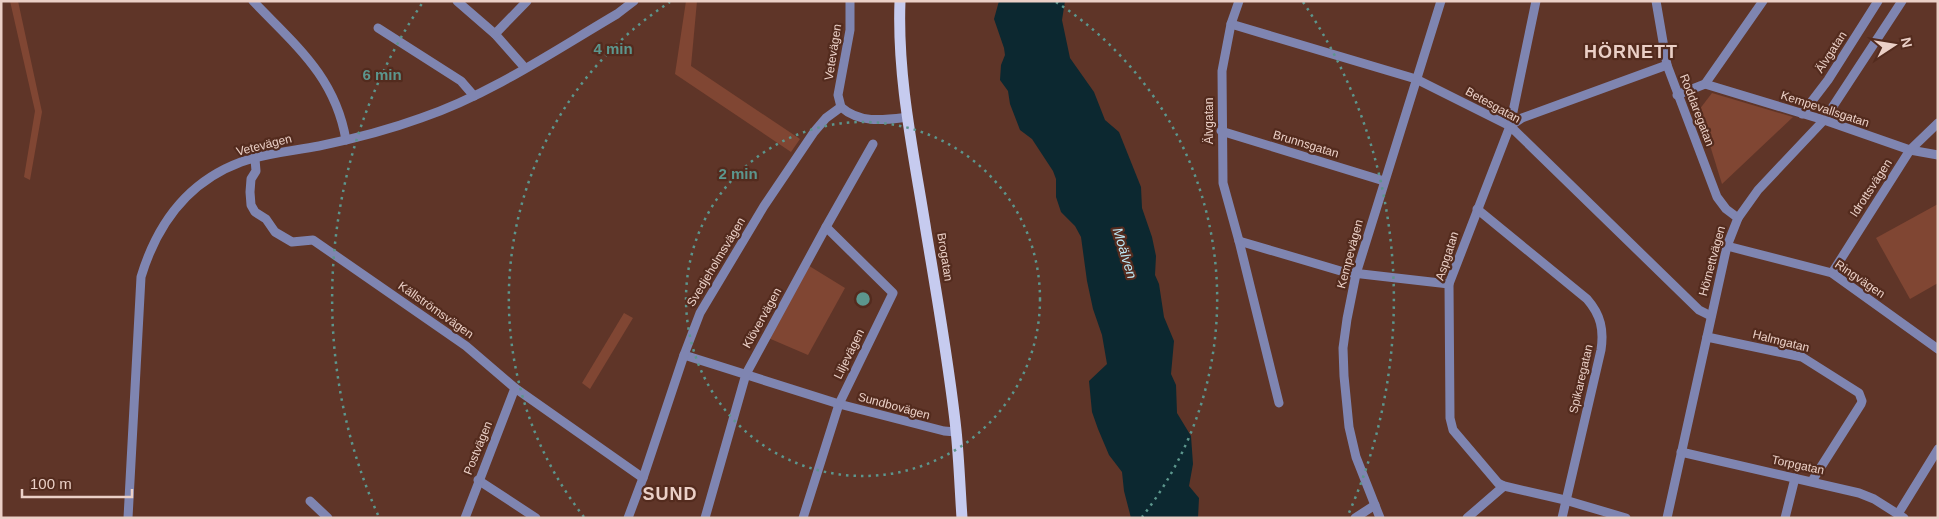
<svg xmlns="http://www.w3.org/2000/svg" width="1939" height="519" font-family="Helvetica,sans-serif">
<rect width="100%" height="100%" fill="#5f3528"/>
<g fill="#804633">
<path d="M10 1H18L42 112 30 180 24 177 35 111Z"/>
<path d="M686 1H697L691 66 800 139 791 152 675 74Z"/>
<path d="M1712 93 1793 117 1722 184 1699 110Z"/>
<path d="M1938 204V283L1910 299 1876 238Z"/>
<path d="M806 264 845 288 808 355 766 337Z"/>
<path d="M624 313 633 318 590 389 582 383Z"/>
</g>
<path fill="#0c2830" d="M999 1H1065L1062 20 1070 58 1094 92 1105 120 1119 132 1141 187 1142 208 1152 237 1156 256 1155 275 1159 284 1164 317 1174 341 1171 374 1176 385 1177 413 1191 436 1193 464 1189 486 1199 498 1198 518H1131L1124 491 1122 472 1109 455 1098 429 1092 412 1089 381 1107 364 1102 335 1093 309 1087 281 1081 237 1075 226 1061 212 1056 197V179L1053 171 1032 139 1020 130 1010 104 1008 91 1000 80 1001 65 1005 55 1004 48 994 19Z"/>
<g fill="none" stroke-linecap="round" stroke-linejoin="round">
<g stroke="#7f85b1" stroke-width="9">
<path d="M253 1C295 45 335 76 346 140"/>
<path d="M457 1 495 34 525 68"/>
<path d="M1239 1 1231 24 1222 71 1223 183 1239 241 1279 403"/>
<path d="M1536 1 1510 126 1449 284 1450 418 1453 430 1498 483 1504 486 1565 500 1626 518"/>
<path d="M1656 1 1667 65 1717 197 1726 209 1738 218"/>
<path d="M1231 24 1416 79 1510 126 1699 310 1711 316"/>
<path d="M378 28 461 81 474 96"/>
<path d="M495 34 527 1"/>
<path d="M1705 84 1824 120 1910 150 1938 155"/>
<path d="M1677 95 1705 84 1763 1"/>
<path d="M841 107 838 95 850 30V1"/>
<path d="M1802 114 1828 80 1878 1"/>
<path d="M1510 126 1522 118 1667 65"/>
<path d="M1221 131 1384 181"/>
<path d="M255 159 256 171 251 179 250 192 251 205 255 212 266 219 275 232 292 242 313 240 466 346 515 388 643 478"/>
<path d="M1477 209 1587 299C1601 315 1604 330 1601 350L1562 518"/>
<path d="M1239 241 1344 272 1449 284"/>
<path d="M1727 246 1832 273 1938 349"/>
<path d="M1832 273 1910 150 1938 123"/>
<path d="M1707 337 1802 357 1859 393 1862 401 1861 404 1812 481"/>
<path d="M684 355 839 404 944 431 956 432"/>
<path d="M1681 452 1859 493 1874 499 1904 518"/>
<path d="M478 480 536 518"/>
<path d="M310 501 328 518"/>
<path d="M1898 514 1938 449"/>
<path d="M128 518 141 277C157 224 187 182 241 162 266 153 293 151 319 146 353 139 388 130 421 118 491 94 554 51 617 14L634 1"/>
<path d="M465 518 515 388"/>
<path d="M628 518 643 478 684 355 700 313 764 206 814 132 826 118 841 107C860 124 884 120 908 117"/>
<path d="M705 518 746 374 826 227 873 144"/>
<path d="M803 518 839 404 893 293 826 227"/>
<path d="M1355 518 1375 505"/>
<path d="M1380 518 1356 457 1349 427 1344 376 1343 348 1347 319 1356 274 1441 1"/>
<path d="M1467 518 1504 486"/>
<path d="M1667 518 1727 246 1738 218 1758 190 1824 120 1902 1"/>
<path d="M1785 518 1795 478"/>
</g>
<path stroke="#c6cbef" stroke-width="11" d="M900 1C897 79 914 155 926 231 937 297 949 364 956 430 959 459 960 489 962 518"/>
</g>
<g fill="none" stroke="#5c968d" stroke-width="2.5" stroke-dasharray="2.5 5">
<circle cx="863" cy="299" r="177"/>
<path d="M584 517A354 354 0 0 1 670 2M1056 2A354 354 0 0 1 1142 517"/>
<path d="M378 515A531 531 0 0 1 423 2M1303 2A531 531 0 0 1 1348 515"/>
</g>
<g text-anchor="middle" stroke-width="4.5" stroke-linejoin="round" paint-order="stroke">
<g font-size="12" fill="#ebd0c7" stroke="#532b1e">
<text transform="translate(833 52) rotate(-81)" y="4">Vetevägen</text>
<text transform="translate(1831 52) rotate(-57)" y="4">Älvgatan</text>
<text transform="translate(1493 105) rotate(29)" y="4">Betesgatan</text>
<text transform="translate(1825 109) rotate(18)" y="4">Kempevallsgatan</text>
<text transform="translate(1697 110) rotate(69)" y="4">Roddaregatan</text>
<text transform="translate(1209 121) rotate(-90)" y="4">Älvgatan</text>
<text transform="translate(1306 144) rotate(17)" y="4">Brunnsgatan</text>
<text transform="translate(264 145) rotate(-14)" y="4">Vetevägen</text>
<text transform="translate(1871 188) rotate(-57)" y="4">Idrottsvägen</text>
<text transform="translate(1350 254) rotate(-75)" y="4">Kempevägen</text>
<text transform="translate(1447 256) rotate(-72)" y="4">Aspgatan</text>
<text transform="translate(945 257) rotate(81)" y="4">Brogatan</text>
<text transform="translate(1712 261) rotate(-75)" y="4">Hörnettvägen</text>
<text transform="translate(716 262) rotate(-59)" y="4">Svedjeholmsvägen</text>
<text transform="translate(1860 279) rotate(34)" y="4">Ringvägen</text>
<text transform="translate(436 310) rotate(35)" y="4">Källströmsvägen</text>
<text transform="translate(762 318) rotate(-61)" y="4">Klövervägen</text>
<text transform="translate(1781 341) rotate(14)" y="4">Halmgatan</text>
<text transform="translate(849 354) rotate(-64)" y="4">Liljevägen</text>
<text transform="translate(1581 379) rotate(-77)" y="4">Spikaregatan</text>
<text transform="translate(894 406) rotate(15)" y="4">Sundbovägen</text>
<text transform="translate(478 448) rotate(-68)" y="4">Postvägen</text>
<text transform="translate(1798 465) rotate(12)" y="4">Torpgatan</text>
</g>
<g font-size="14" font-style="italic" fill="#bce7f4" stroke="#532b1e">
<text transform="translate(1125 253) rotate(73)" y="5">Moälven</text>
</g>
<g font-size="18" font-weight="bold" letter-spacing="1" fill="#ebd0c7" stroke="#532b1e">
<text x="1631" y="58">HÖRNETT</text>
<text x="670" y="500">SUND</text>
</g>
</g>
<circle cx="863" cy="299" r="8" fill="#5c968d" stroke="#532b1e" stroke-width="2.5"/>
<g font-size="15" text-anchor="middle" font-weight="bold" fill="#5c968d" stroke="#532b1e" stroke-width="4.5" stroke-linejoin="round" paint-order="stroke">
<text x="613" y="54">4 min</text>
<text x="382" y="80">6 min</text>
<text x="738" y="179">2 min</text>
</g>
<rect width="1939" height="519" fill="none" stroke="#ebd0c7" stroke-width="5"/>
<g transform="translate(1894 45) rotate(78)" stroke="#532b1e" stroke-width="4" paint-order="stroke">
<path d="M0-4L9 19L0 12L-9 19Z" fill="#ebd0c7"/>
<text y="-8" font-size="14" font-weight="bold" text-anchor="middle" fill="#ebd0c7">N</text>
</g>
<path d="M22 489v8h110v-8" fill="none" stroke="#ebd0c7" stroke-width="2.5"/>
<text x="30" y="489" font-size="15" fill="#ebd0c7" stroke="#532b1e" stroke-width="4" paint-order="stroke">100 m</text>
</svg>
